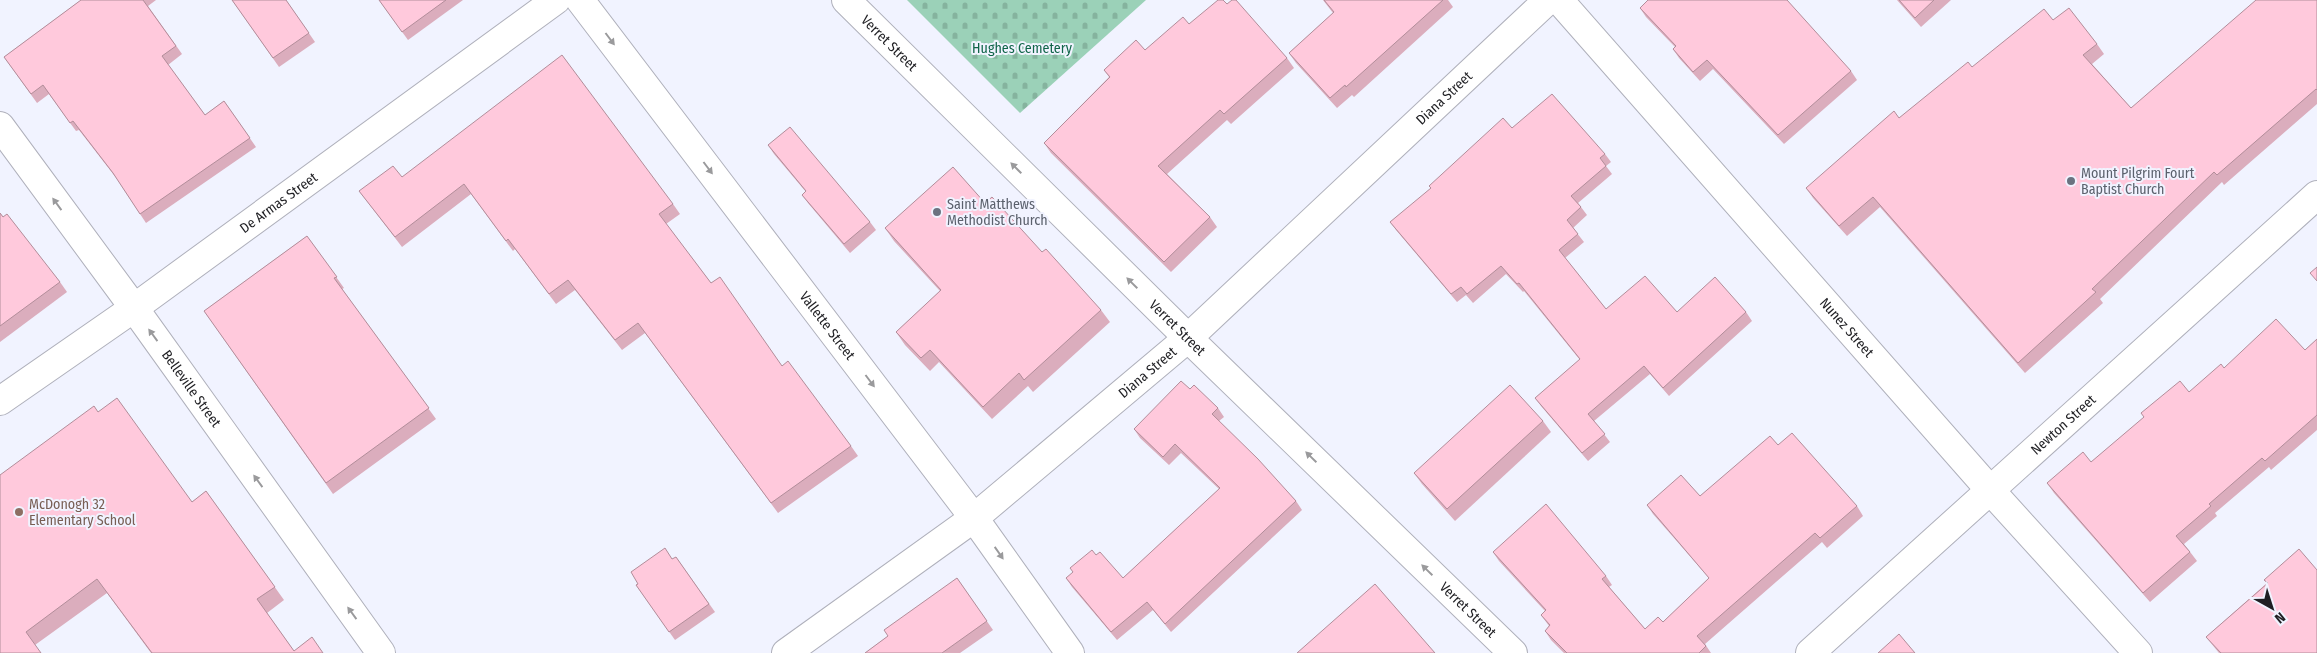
<svg xmlns="http://www.w3.org/2000/svg" width="2317" height="653" font-family="'Fira Sans Condensed',sans-serif">
<defs>
<pattern id="cemetery-stones" width="16" height="16" patternUnits="userSpaceOnUse" patternTransform="scale(1.25)"><rect width="16" height="16" fill="#9bd1b8"/><path d="M2 7V4a2 2 0 0 1 4 0v3zM10 15v-3a2 2 0 0 1 4 0v3z" fill="#85b39e"/></pattern>
</defs>
<rect width="100%" height="100%" fill="#f1f3ff"/>
<path fill="url(#cemetery-stones)" d="M907 0H1146L1020 113Z"/>
<g fill="none" stroke-linecap="round" stroke-linejoin="round">
<defs>
<g id="minor">
<path id="s1" d="M1559 0 1990 490 2138 653"/>
<path id="s2" d="M0 126 134 308 381 653"/>
<path id="s3" d="M0 401 134 308 556 0"/>
<path id="s4" d="M786 653 974 518 1188 338 1548 0"/>
<path id="s5" d="M1810 653 2317 195"/>
</g>
<g id="secondary">
<path id="s6" d="M580 0 974 518 1070 653"/>
<path id="s7" d="M846 0 1188 338 1513 653"/>
</g>
</defs>
<use href="#minor" stroke="#afb0bb" stroke-width="30"/>
<use href="#secondary" stroke="#afb0bb" stroke-width="30"/>
<use href="#minor" stroke="#fff" stroke-width="28"/>
<use href="#secondary" stroke="#fff" stroke-width="28"/>
</g>
<g fill="#dbadbd">
<path d="M81 0H156L148 6 182 54 168 65 205 115 224 101 256 147 146 223 117 179 79 130 76 131 49 94 37 103 4 57Z"/>
<path d="M232 0H286L315 42 279 67Z"/>
<path d="M379 0H463L408 40Z"/>
<path d="M1323 0H1448L1453 7 1354 97 1352 95 1337 108 1296 63 1289 53 1333 13Z"/>
<path d="M1897 0H1951L1921 27Z"/>
<path d="M2317 0V104L2224 185 2222 182 2100 299 2103 303 2025 373 1880 207 1847 236 1813 198 1806 188 1899 118 1972 67 2053 20 2097 44 2104 54 2092 64 2131 108Z"/>
<path d="M1227 4 1287 58 1294 68 1231 124 1227 120 1167 174 1210 217 1217 227 1171 272 1051 153 1044 143 1109 77 1104 70 1145 50 1189 24Z"/>
<path d="M1640 8 1851 71 1857 80 1784 144 1713 69 1700 81 1679 58 1673 49 1675 47 1646 17Z"/>
<path d="M1512 128 1605 154 1611 162 1606 166 1612 174 1578 203 1587 215 1573 228 1584 242 1565 258 1606 309 1677 312H1746L1752 321 1669 396 1650 374 1594 421 1610 442 1588 461 1541 406 1535 398 1580 360 1524 291 1523 292 1506 274 1473 303 1466 295 1457 302 1396 230 1390 222Z"/>
<path d="M768 145 870 222 876 230 850 253 808 203 802 195 806 192 774 154Z"/>
<path d="M402 177 673 204 680 214 666 224 711 283 782 366 851 446 858 456 778 513 645 333 622 350 575 290 556 304 515 249 513 251 471 194 402 247 359 191Z"/>
<path d="M985 203 1042 252 1101 310 1110 322 1033 392 1028 386 992 419 939 362 930 371 905 345 896 332 940 291 894 241 885 228Z"/>
<path d="M0 213 60 282 67 292 0 342Z"/>
<path d="M307 236 344 288 342 289 436 419 333 494 204 311Z"/>
<path d="M2317 339V430L2271 470 2269 467 2215 513 2217 516 2184 544 2197 561 2150 602 2054 493 2047 483 2091 462 2224 368 2305 350Z"/>
<path d="M1190 389 1218 408 1224 417 1219 421 1296 501 1302 510 1171 632 1153 610 1117 640 1072 587 1066 578 1096 555 1123 578 1219 489 1181 453 1169 465 1140 438 1134 429Z"/>
<path d="M98 412 192 502 206 491 284 600 267 613 294 651 323 653H151L107 593 35 645 0 653Z"/>
<path d="M1543 421 1551 432 1455 521 1422 484 1414 473Z"/>
<path d="M1778 445 1857 506 1863 516 1827 548 1822 542 1705 644 1711 653H1564L1551 640 1545 631 1549 626 1541 615 1545 611 1499 561 1493 552 1606 576 1612 585 1609 587 1645 629 1663 622 1709 578 1653 514 1647 505 1700 496Z"/>
<path d="M676 557 715 612 675 640 636 585Z"/>
<path d="M2317 570V653H2219L2206 637 2267 583 2264 580Z"/>
<path d="M957 578 993 630 960 653H865L888 636Z"/>
</g>
<g fill="#ffc9dc" stroke="#b28d9a">
<path d="M81 0H143L176 46 162 56 205 115 224 101 250 138 140 214 113 173 73 121 70 123 43 85 31 94 4 57Z"/>
<path d="M232 0H286L309 33 273 58Z"/>
<path d="M379 0H446L402 32Z"/>
<path d="M1218 0H1223L1227 4 1232 0H1236L1287 58 1224 114 1220 110 1158 166 1210 217 1164 262 1044 143 1110 77 1104 70 1136 40 1145 50 1183 17 1189 24Z"/>
<path d="M1324 0H1443L1346 87 1345 85 1330 98 1289 53 1334 12Z"/>
<path d="M1648 0H1787L1851 71 1778 135 1707 60 1693 72 1673 49 1676 46 1640 8Z"/>
<path d="M1899 0H1934L1915 18Z"/>
<path d="M2256 0H2317V90L2316 89 2217 175 2214 172 2092 289 2096 292 2018 363 1873 197 1839 226 1806 188 1894 111 1899 118 1968 62 1972 67 2044 9 2053 20 2069 8 2097 44 2083 55 2131 108Z"/>
<path d="M562 55 673 204 659 214 711 283 720 277 782 366 788 361 851 446 771 503 638 323 615 340 568 280 549 294 508 239 506 241 464 184 395 237 359 191 393 166 402 177Z"/>
<path d="M1552 94 1605 154 1600 158 1606 166 1571 196 1581 207 1567 220 1578 234 1559 250 1606 309 1645 276 1677 312 1715 277 1746 312 1663 388 1644 366 1588 414 1605 434 1582 453 1535 398 1580 359 1519 283 1517 284 1501 266 1467 294 1461 287 1451 294 1390 222 1431 188 1429 186 1503 118 1512 128Z"/>
<path d="M790 127 870 222 844 244 802 195 806 191 768 145Z"/>
<path d="M953 167 985 203 992 197 1042 252 1046 249 1101 310 1024 380 1019 373 983 407 930 350 921 358 896 332 941 290 885 228Z"/>
<path d="M0 213 3 217 7 214 60 282 0 326Z"/>
<path d="M307 236 337 277 334 278 429 408 326 483 204 311Z"/>
<path d="M2317 267V281L2310 273Z"/>
<path d="M2276 319 2305 350 2317 339V415L2265 461 2262 458 2209 504 2211 506 2176 536 2190 552 2143 593 2047 483 2083 452 2091 462 2144 417 2141 413 2180 381 2189 392 2221 364 2224 368Z"/>
<path d="M1181 381 1190 389 1194 385 1218 408 1212 414 1258 459 1296 501 1165 624 1147 602 1111 632 1066 578 1073 572 1070 568 1092 550 1096 555 1100 552 1123 578 1220 488 1175 444 1163 457 1134 429Z"/>
<path d="M1510 385 1543 421 1447 509 1414 473Z"/>
<path d="M117 398 192 502 206 491 275 587 257 599 294 651 312 637 323 653H152L97 579 26 632 41 653H0V475L94 406 98 412Z"/>
<path d="M1792 433 1857 506 1820 538 1815 533 1697 636 1706 646 1699 653H1567L1545 631 1550 625 1541 615 1546 610 1493 552 1546 504 1606 576 1602 579 1645 629 1658 617 1663 622 1709 578 1647 505 1681 475 1700 496 1770 436 1778 445Z"/>
<path d="M665 548 672 559 676 557 709 604 669 632 636 585 638 584 631 572Z"/>
<path d="M2299 549 2317 570V653H2221L2206 637 2268 583 2264 580Z"/>
<path d="M957 578 987 621 942 653H865L888 636 884 630Z"/>
<path d="M1375 584 1435 653H1297Z"/>
<path d="M1899 634 1915 653H1878Z"/>
</g>
<defs><path id="oneway-solid" d="M-6-.8H1V-3.2L6.5 0L1 3.2V.8H-6Z" transform="scale(1.25)"/></defs>
<g fill="#9a9a9c">
<use href="#oneway-solid" transform="translate(610 39) rotate(53)"/>
<use href="#oneway-solid" transform="translate(708 168) rotate(53)"/>
<use href="#oneway-solid" transform="translate(1016 168) rotate(-135)"/>
<use href="#oneway-solid" transform="translate(57 204) rotate(-126)"/>
<use href="#oneway-solid" transform="translate(1132 283) rotate(-135)"/>
<use href="#oneway-solid" transform="translate(153 335) rotate(-126)"/>
<use href="#oneway-solid" transform="translate(870 381) rotate(53)"/>
<use href="#oneway-solid" transform="translate(1311 457) rotate(-136)"/>
<use href="#oneway-solid" transform="translate(258 481) rotate(-126)"/>
<use href="#oneway-solid" transform="translate(999 553) rotate(55)"/>
<use href="#oneway-solid" transform="translate(1427 570) rotate(-136)"/>
<use href="#oneway-solid" transform="translate(352 613) rotate(-126)"/>
</g>
<g fill="#6b7280" stroke="#f1f3ff" stroke-width="2">
<circle cx="2071" cy="181" r="5"/>
<circle cx="937" cy="212" r="5"/>
</g>
<circle fill="#8d6e63" stroke="#f1f3ff" stroke-width="2" cx="19" cy="512" r="5"/>
<g text-anchor="middle" stroke-width="4" stroke-linejoin="round" paint-order="stroke">
<g font-size="14" fill="#1f1f23" stroke="#f1f3ff">
<text dy="5" stroke="none"><textPath href="#s7" startOffset="61">Verret Street</textPath></text>
<text dy="5" stroke="none"><textPath href="#s4" startOffset="862">Diana Street</textPath></text>
<text dy="5" stroke="none"><textPath href="#s3" startOffset="342">De Armas Street</textPath></text>
<text dy="5" stroke="none"><textPath href="#s6" startOffset="409">Vallette Street</textPath></text>
<text dy="5" stroke="none"><textPath href="#s7" startOffset="466">Verret Street</textPath></text>
<text dy="5" stroke="none"><textPath href="#s1" startOffset="436">Nunez Street</textPath></text>
<text dy="5" stroke="none"><textPath href="#s4" startOffset="458">Diana Street</textPath></text>
<text dy="5" stroke="none"><textPath href="#s2" startOffset="325">Belleville Street</textPath></text>
<text dy="5" stroke="none"><textPath href="#s5" startOffset="341">Newton Street</textPath></text>
<text dy="5" stroke="none"><textPath href="#s7" startOffset="871">Verret Street</textPath></text>
</g>
<g font-size="14" fill="#106549" stroke="#f1f3ff">
<text x="1022" y="53">Hughes Cemetery</text>
</g>
<g font-size="14" fill="#5b616d" stroke="#f1f3ff" text-anchor="start">
<text x="2081" y="178">Mount Pilgrim Fourt<tspan x="2081" dy="16">Baptist Church</tspan></text>
<text x="947" y="209">Saint Matthews<tspan x="947" dy="16">Methodist Church</tspan></text>
</g>
<g font-size="14" fill="#785e54" stroke="#f1f3ff" text-anchor="start">
<text x="29" y="509">McDonogh 32<tspan x="29" dy="16">Elementary School</tspan></text>
</g>
</g>
<g transform="translate(2272 608) rotate(141)" stroke="#f1f3ff" stroke-width="4" paint-order="stroke">
<path d="M0-4L9 19L0 12L-9 19Z" fill="#1f1f23"/>
<text y="-8" font-size="14" font-weight="bold" text-anchor="middle" fill="#1f1f23">N</text>
</g>
</svg>
